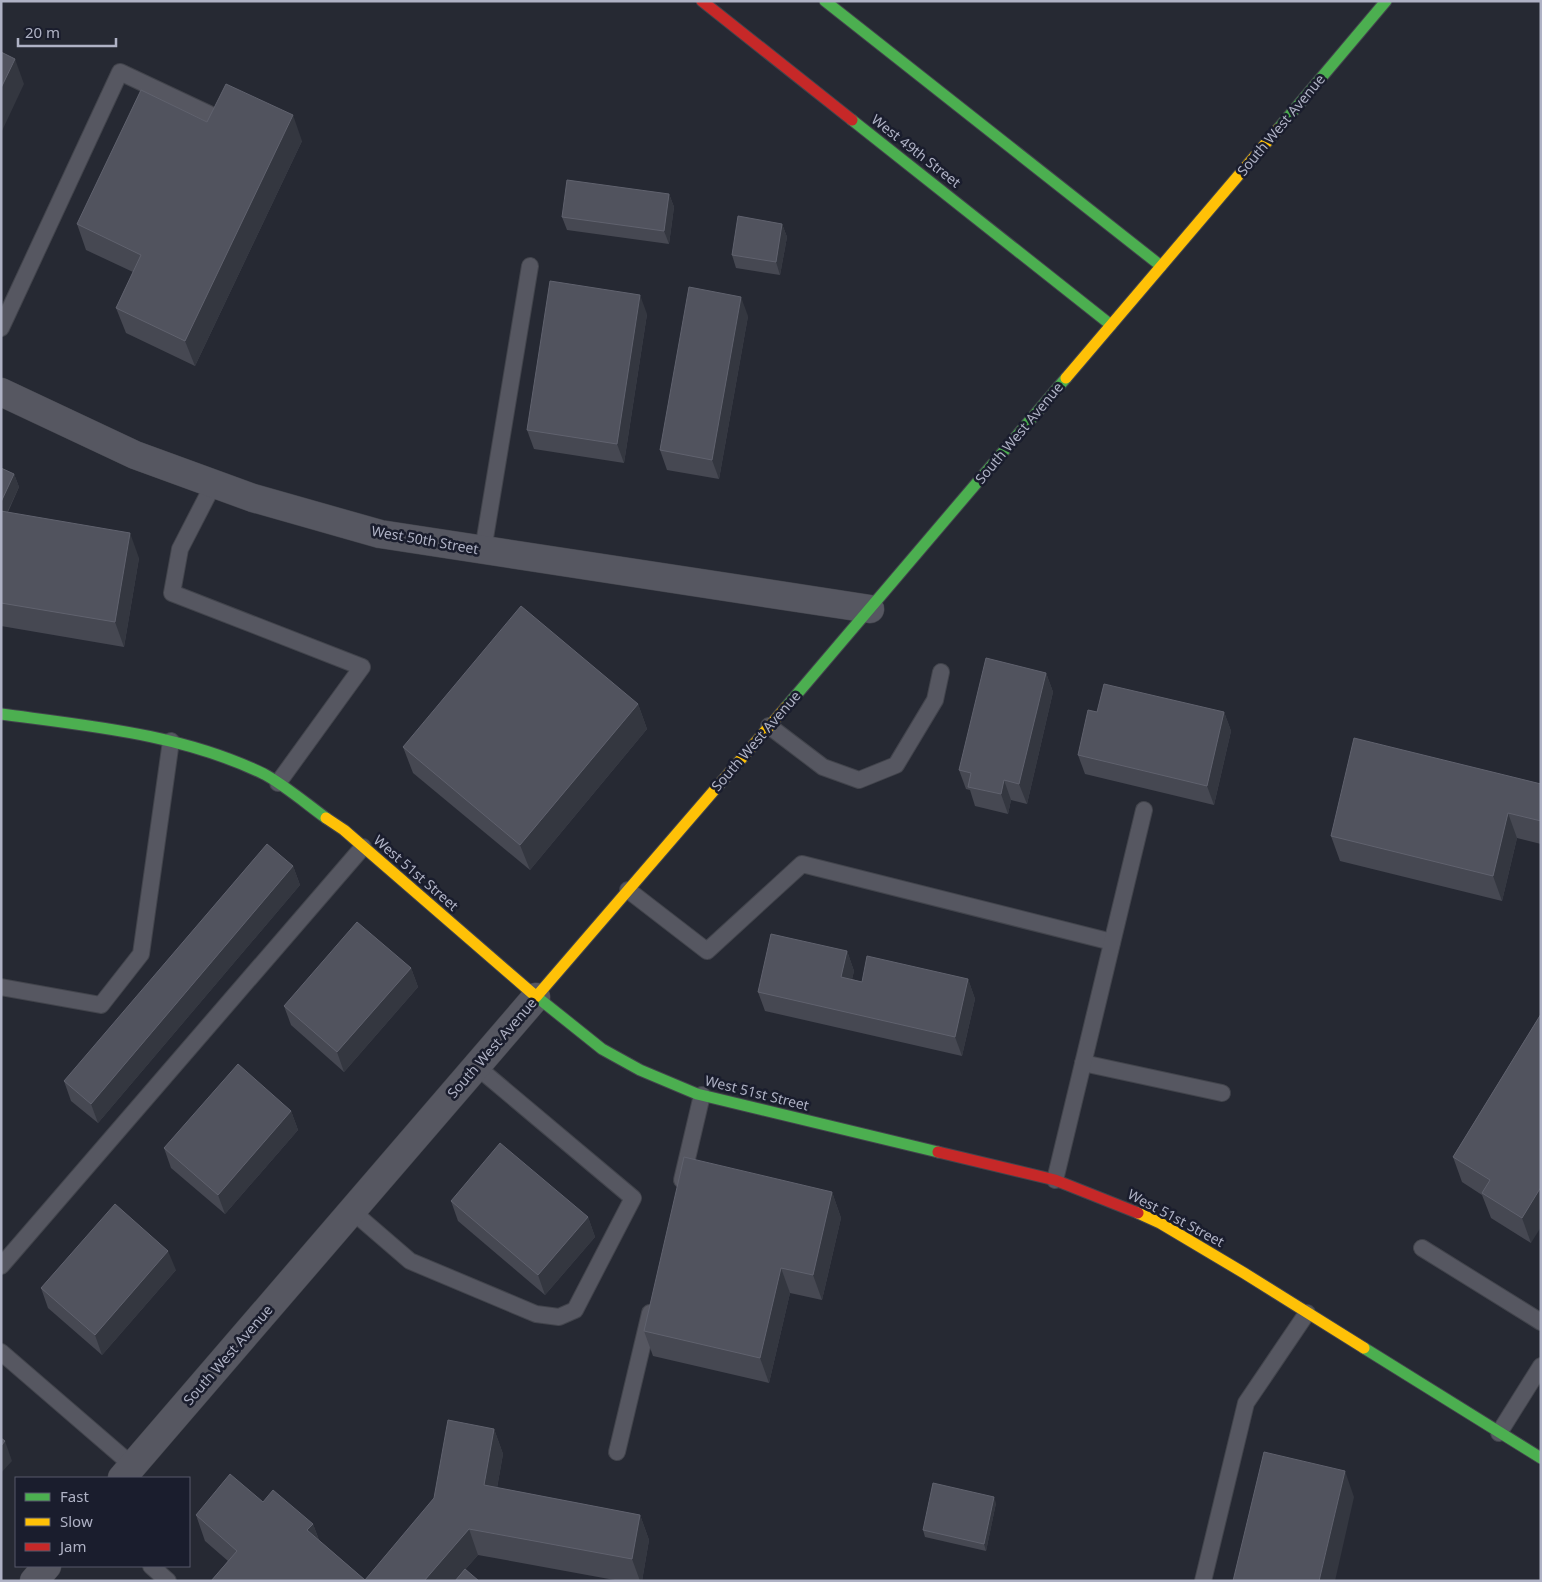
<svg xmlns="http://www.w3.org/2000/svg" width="1542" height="1582" font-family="'Noto Sans',sans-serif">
<rect width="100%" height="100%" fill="#262933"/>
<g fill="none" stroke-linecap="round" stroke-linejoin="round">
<defs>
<g id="lane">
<path d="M1 328 120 72 209 114"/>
<path d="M214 483 180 549 172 593 362 667 278 783"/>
<path d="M483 550 530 266"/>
<path d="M769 726 823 767 859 780 896 765 935 700 941 672"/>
<path d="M628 890 707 951 802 864 1112 942"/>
<path d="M1 987 101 1005 141 954 171 741"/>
<path d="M1083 1063 1222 1093"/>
<path d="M682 1180 702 1095"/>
<path d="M1055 1180 1144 810"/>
<path d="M352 1211 410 1261 536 1314 559 1317 575 1310 633 1198 476 1066"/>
<path d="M1422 1248 1541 1322"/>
<path d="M1 1266 363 847"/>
<path d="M1 1352 133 1466"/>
<path d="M1499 1433 1541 1366"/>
<path d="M617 1452 650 1313"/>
<path d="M151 1566 168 1581"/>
<path d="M1203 1581 1246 1403 1307 1313"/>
</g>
<g id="street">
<path d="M1 392 135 455 253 498 380 534 870 609"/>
<path d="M122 1478 536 997"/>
<path d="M34 1581 47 1566"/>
</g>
<g id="fast">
<path d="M825 1 1161 266"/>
<path d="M852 120 1111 325"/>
<path d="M1278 129 1386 1"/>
<path d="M786 707 1066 378"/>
<path d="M1 714C90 726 182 734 264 774 283 784 308 805 326 818"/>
<path d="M532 993 602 1049 640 1070 697 1094 938 1152"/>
<path d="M1364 1348 1541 1458"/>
</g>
<g id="slow">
<path d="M1066 378 1278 129"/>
<path d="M326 818 344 830 532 993"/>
<path d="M536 997 786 707"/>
<path d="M1138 1213 1160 1223 1244 1273 1364 1348"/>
</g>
<g id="jam">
<path d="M702 1 852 120"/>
<path d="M938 1152 1055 1180 1138 1213"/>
</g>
</defs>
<use href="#lane" stroke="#42444c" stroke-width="18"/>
<use href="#street" stroke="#42444c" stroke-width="29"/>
<use href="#fast" stroke="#42444c" stroke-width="13"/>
<use href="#slow" stroke="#42444c" stroke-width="13"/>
<use href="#jam" stroke="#42444c" stroke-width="13"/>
<use href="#lane" stroke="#565761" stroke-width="16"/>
<use href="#street" stroke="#565761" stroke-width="28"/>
<use href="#fast" stroke="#4caf50" stroke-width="11"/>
<use href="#slow" stroke="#ffc107" stroke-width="11"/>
<use href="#jam" stroke="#c62828" stroke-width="11"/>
</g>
<g fill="#464852">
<path d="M207 122 302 141 195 366 126 333 116 308 133 272 86 250 77 224Z"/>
<path d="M669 194 674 207 669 244 567 230 562 217Z"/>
<path d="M782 224 787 237 780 275 736 268 732 255Z"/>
<path d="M647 314 624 463 534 449 527 430Z"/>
<path d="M748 316 719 479 667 470 660 450Z"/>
<path d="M1 468 14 474 19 487 8 512 139 558 124 647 1 626Z"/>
<path d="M1046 673 1053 692 1027 804 1011 800 1008 814 975 806 970 790 966 789 959 770Z"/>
<path d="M638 704 647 729 530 870 413 773 403 747Z"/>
<path d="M1224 712 1231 731 1214 805 1085 774 1078 755Z"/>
<path d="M1541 784V844L1517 838 1502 901 1340 861 1331 836Z"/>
<path d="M293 866 300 885 98 1123 71 1101 64 1081Z"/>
<path d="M847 951 854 971 852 979 862 982 968 979 975 999 962 1056 765 1011 758 992Z"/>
<path d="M411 968 418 987 344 1072 291 1025 284 1006Z"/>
<path d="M1541 1014 1531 1243 1491 1218 1482 1195 1462 1182 1453 1157Z"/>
<path d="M291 1111 298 1130 225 1214 171 1168 164 1148Z"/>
<path d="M832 1192 841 1218 822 1300 790 1293 769 1383 653 1356 644 1331Z"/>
<path d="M451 1201 588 1217 595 1237 545 1295 458 1221Z"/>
<path d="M176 1270 102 1355 48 1308 41 1288Z"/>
<path d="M494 1429 503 1454 497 1488 640 1515 649 1540 642 1581H620L478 1555 455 1581H211L228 1561 205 1541 196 1515 263 1502 313 1524 319 1540 365 1580Z"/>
<path d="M996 1503 986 1551 925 1537 923 1530Z"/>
</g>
<g fill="#343740">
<path d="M15 59 24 84 1 133V88Z"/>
<path d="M293 115 302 141 195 366 185 341Z"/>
<path d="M669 194 674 207 669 244 664 231Z"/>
<path d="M782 224 787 237 780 275 776 262Z"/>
<path d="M640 295 647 314 624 463 617 444Z"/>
<path d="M741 297 748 316 719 479 712 460Z"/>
<path d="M14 474 19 487 1 525V502Z"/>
<path d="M130 533 139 558 124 647 115 622Z"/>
<path d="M1046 673 1053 692 1027 804 1019 784Z"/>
<path d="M638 704 647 729 530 870 520 845Z"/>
<path d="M1224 712 1231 731 1214 805 1207 786Z"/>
<path d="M1004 780 1011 800 1008 814 1001 794Z"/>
<path d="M1508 813 1517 838 1502 901 1493 876Z"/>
<path d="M293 866 300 885 98 1123 91 1104Z"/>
<path d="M847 951 854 971 848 997 841 977Z"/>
<path d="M411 968 418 987 344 1072 337 1052Z"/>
<path d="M968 979 975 999 962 1056 955 1037Z"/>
<path d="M291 1111 298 1130 225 1214 218 1195Z"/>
<path d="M1541 1187V1227L1531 1243 1522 1218Z"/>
<path d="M832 1192 841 1218 822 1300 813 1275Z"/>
<path d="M588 1217 595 1237 545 1295 538 1275Z"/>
<path d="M168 1251 176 1270 102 1355 95 1335Z"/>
<path d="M781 1268 790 1293 769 1383 760 1358Z"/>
<path d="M494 1429 503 1454 493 1510 484 1485Z"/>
<path d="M5 1441 12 1461 1 1473V1446Z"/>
<path d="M1345 1471 1354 1497 1335 1581H1319Z"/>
<path d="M994 1497 996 1503 986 1551 984 1544Z"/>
<path d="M640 1515 649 1540 642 1581H640L632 1559Z"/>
<path d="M313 1524 322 1549 307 1530Z"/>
<path d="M469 1529 478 1555 455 1581H424Z"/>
</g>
<g fill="#51535e" stroke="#60626e">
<path d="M1 52 15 59 1 88Z"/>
<path d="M226 84 293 115 185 341 116 308 141 255 77 224 141 90 207 122Z"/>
<path d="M567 180 669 194 664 231 562 217Z"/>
<path d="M738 216 782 224 776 262 732 255Z"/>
<path d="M550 281 640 295 617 444 527 430Z"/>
<path d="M689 287 741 297 712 460 660 450Z"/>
<path d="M1 468 14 474 1 502Z"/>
<path d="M1 511 130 533 115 622 1 603Z"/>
<path d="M521 606 638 704 520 845 403 747Z"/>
<path d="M986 658 1046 673 1019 784 1004 780 1001 794 968 787 971 773 959 770Z"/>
<path d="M1104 684 1224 712 1207 786 1078 755 1088 710 1097 712Z"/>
<path d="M1354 738 1541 784V821L1508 813 1493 876 1331 836Z"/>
<path d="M267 844 293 866 91 1104 64 1081Z"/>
<path d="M357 922 411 968 337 1052 284 1006Z"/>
<path d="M771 934 847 951 841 977 862 982 867 956 968 979 955 1037 758 992Z"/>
<path d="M1541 1014V1187L1522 1218 1482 1193 1490 1180 1453 1157Z"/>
<path d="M238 1064 291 1111 218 1195 164 1148Z"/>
<path d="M500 1143 588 1217 538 1275 451 1201Z"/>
<path d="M684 1157 832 1192 813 1275 781 1268 760 1358 644 1331Z"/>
<path d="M115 1204 168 1251 95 1335 41 1288Z"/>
<path d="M448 1420 494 1429 484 1485 640 1515 632 1559 469 1529 424 1581H211L237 1551 196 1515 230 1474 263 1502 273 1490 313 1524 307 1530 365 1580 434 1498Z"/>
<path d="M1 1438 5 1441 1 1446Z"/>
<path d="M1264 1452 1345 1471 1319 1581H1233Z"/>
<path d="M933 1483 994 1497 984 1544 923 1530Z"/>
<path d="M465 1569 479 1581H455Z"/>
</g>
<g text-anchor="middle" stroke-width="5" stroke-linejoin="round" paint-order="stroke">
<g font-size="14" fill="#afb2c5" stroke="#1a1d2d">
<text transform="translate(1281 125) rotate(-50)" y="5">South West Avenue</text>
<text transform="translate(916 151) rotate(38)" y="5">West 49th Street</text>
<text transform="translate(1019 433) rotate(-50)" y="5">South West Avenue</text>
<text transform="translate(425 540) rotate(10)" y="5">West 50th Street</text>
<text transform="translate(756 741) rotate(-49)" y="5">South West Avenue</text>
<text transform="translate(416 873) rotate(41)" y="5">West 51st Street</text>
<text transform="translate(492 1048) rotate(-49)" y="5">South West Avenue</text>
<text transform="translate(757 1093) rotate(14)" y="5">West 51st Street</text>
<text transform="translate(1176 1218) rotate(28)" y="5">West 51st Street</text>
<text transform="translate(228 1355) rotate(-49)" y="5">South West Avenue</text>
</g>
</g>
<rect width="1542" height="1582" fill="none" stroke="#afb2c5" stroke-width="5"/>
<rect x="15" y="1477" width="175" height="90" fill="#1a1d2d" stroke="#56596a"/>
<rect x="25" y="1493" width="25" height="8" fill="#4caf50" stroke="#56596a"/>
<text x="60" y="1502" font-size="15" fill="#afb2c5">Fast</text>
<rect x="25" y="1518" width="25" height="8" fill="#ffc107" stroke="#56596a"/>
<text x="60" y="1527" font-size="15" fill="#afb2c5">Slow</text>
<rect x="25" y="1543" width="25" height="8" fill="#c62828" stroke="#56596a"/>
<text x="60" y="1552" font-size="15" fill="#afb2c5">Jam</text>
<path d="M18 38v8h98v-8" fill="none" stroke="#afb2c5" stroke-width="2.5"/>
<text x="25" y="38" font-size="15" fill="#afb2c5" stroke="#1a1d2d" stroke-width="4" paint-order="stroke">20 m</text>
</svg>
